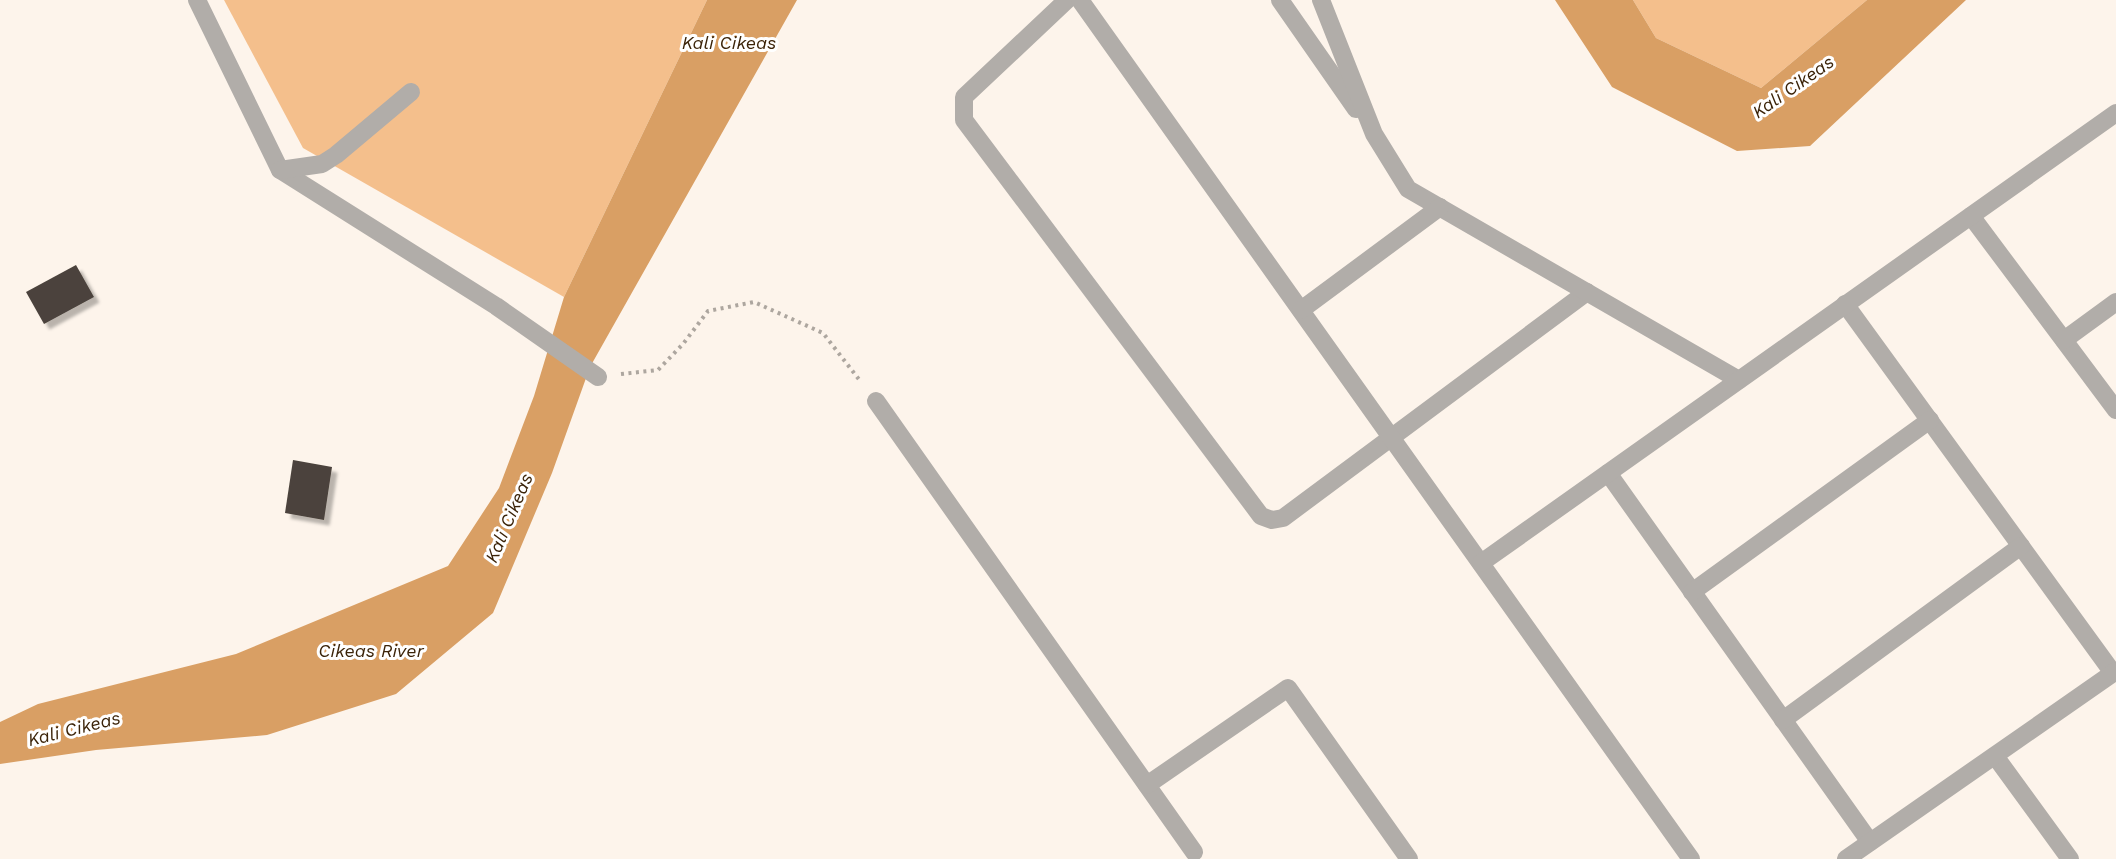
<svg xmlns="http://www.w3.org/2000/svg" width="2116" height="859" font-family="'Work Sans',sans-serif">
<defs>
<filter id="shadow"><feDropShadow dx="5.5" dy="5.5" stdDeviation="1.5" flood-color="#0004"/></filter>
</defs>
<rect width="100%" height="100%" fill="#fdf4eb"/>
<g fill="#f4bf8c">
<path d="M224 0H707L564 297 303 148Z"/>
<path d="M1633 0H1867L1761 88 1656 38Z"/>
</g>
<g fill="#d99f64">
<path d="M707 0H797L590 367 552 473 493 613 396 694 267 735 96 750 0 764V722L38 704 236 654 448 566 499 488 534 396 564 297Z"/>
<path d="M1555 0H1633L1656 38 1761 88 1867 0H1966L1810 146 1737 151 1612 87Z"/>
</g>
<g fill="#4b433c" filter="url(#shadow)">
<path d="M76 265 94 297 44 324 26 292Z"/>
<path d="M293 460 332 467 324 520 285 513Z"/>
</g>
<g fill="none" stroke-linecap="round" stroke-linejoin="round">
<path stroke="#ada69f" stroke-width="4" stroke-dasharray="3 4.5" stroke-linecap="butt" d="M621 374 658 370 683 344 708 311 754 302 823 333 861 382"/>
<g stroke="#b1ada9" stroke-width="18">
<path d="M197 0 280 170 496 306 598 377"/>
<path d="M1067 0 964 97V120L1261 516 1272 520 1283 518 1587 292"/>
<path d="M1080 0 1691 859"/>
<path d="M1280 0 1356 109"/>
<path d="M1321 0 1374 134 1408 189 1739 380"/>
<path d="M280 170 322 164 336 155 411 92"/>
<path d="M1971 216 2116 410"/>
<path d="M1845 304 2113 673"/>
<path d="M1301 310 1440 207"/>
<path d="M2064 340 2116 302"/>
<path d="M876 401 1194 852"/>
<path d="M1608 473 1870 842"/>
<path d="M1481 563 2116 113"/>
<path d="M1692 592 1930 420"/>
<path d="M1783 720 2021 546"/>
<path d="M1995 756 2070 859"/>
<path d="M1147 785 1288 688 1409 859"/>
<path d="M1846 859 2116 671"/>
</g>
</g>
<g text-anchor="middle" stroke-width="6" stroke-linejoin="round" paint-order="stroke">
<g font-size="18" font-style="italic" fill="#3b2308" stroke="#fff">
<text x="729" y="49">Kali Cikeas</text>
<text transform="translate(1793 87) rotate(-35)" y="6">Kali Cikeas</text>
<text transform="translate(509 518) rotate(-67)" y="6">Kali Cikeas</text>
<text x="371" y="657">Cikeas River</text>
<text transform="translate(74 729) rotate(-14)" y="6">Kali Cikeas</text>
</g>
</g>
</svg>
